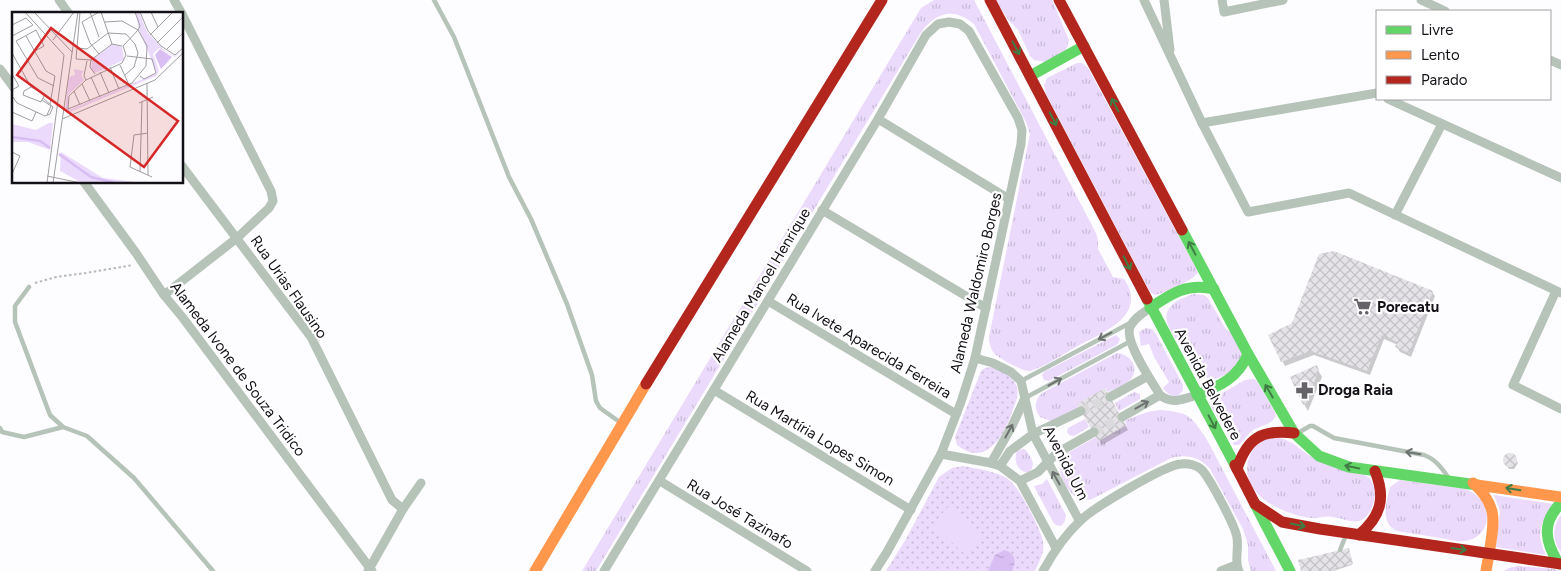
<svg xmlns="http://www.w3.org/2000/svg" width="1561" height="571" font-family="Figtree,sans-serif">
<defs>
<pattern id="grass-tufts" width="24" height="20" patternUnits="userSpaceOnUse" patternTransform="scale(1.25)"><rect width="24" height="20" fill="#ebdafc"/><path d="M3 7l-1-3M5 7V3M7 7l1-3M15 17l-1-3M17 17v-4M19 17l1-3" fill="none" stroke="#c9bad7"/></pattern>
<pattern id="park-dots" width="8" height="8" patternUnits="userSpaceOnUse" patternTransform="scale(1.25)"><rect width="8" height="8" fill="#ebdafc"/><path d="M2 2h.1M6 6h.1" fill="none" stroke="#c9bad7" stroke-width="1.8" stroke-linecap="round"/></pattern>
<pattern id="water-ripples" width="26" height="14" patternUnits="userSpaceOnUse" patternTransform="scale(1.25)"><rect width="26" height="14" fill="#d9bef4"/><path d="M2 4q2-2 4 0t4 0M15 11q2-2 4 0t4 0" fill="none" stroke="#b9a2d0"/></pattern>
<pattern id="building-cross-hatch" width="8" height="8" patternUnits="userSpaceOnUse" patternTransform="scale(1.25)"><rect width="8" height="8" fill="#e5e3e8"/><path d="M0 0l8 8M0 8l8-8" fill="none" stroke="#c4c2c6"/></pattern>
</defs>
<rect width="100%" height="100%" fill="#fdfcfe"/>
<g fill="url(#grass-tufts)">
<path d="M934 0H974L1096 233 1098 240V249L1113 277 1124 279C1149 316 1102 333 1076 347 1062 355 1047 365 1031 371 1023 372 998 358 993 352 990 347 989 342 989 337L1030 134 1026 122 974 24C953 6 934 13 920 34L596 571H582L921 8Z"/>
<path d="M996 0H1052L1069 40 1066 50 1045 62 1034 60 1030 56 1018 30 1007 18Z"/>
<path d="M1077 63H1082L1088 68 1198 272C1194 280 1165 293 1155 295L1150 292 1046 94 1044 85 1047 78Z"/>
<path d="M1194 294 1204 295 1208 298 1225 328 1233 334 1242 352 1237 370 1213 380C1195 375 1197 361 1187 349 1183 344 1178 342 1175 338 1158 313 1168 302 1194 294Z"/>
<path d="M1146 328 1152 329 1156 334 1183 385V390L1179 395C1172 398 1167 393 1163 388L1169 382 1154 357 1149 344 1141 346 1139 332Z"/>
<path d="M1116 335 1120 339 1118 344 1049 381 1044 380 1042 375 1044 372Z"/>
<path d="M1117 353C1130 354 1141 368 1130 380 1125 385 1115 389 1108 392L1105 388 1078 404 1079 408 1051 421 1040 417C1034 409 1034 401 1042 393Z"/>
<path d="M1254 379 1257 381 1276 414C1274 425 1261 425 1253 430 1248 434 1244 440 1239 445H1234L1213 410 1211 406 1212 399 1245 380Z"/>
<path d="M1134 392 1140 394V399L1119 411 1115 403Z"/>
<path d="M1161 410C1190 413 1190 415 1206 438L1276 571H1251L1248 560V545L1243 529 1210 469C1200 457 1186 454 1171 458L1092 499C1088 500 1084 501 1080 499 1066 494 1053 467 1064 455L1096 437 1099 441 1127 425 1125 421C1137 415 1148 411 1161 410Z"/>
<path d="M1085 419 1089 427 1074 436 1069 435 1067 432 1068 428Z"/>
<path d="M1274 437C1293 439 1298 450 1314 458 1328 466 1360 469 1370 479 1380 490 1373 517 1359 521 1351 523 1341 518 1333 517 1325 515 1318 519 1310 518 1283 514 1240 495 1248 461 1252 446 1260 441 1274 437Z"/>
<path d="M1023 449 1026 450C1031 458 1037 465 1029 472 1018 473 1013 461 1017 451Z"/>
<path d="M1047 479 1066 515 1065 521 1061 526 1056 525 1053 522 1034 486 1042 484Z"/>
<path d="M1400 480 1466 489C1476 494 1484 500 1486 511 1490 527 1479 540 1464 541 1456 542 1448 539 1440 538 1426 536 1412 533 1397 531 1380 523 1386 503 1390 487Z"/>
<path d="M1494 495 1553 504C1541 523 1535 533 1546 555L1496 547 1500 511Z"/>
<path d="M1561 515V552C1552 540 1552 527 1561 515Z"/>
<path d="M1518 566 1554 569 1559 571H1504L1509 568Z"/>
</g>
<g fill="url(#park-dots)">
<path d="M992 367C1000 369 1013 376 1016 385 1020 394 1015 403 1012 412 1004 436 986 468 957 445L955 437 981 371 985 368Z"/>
<path d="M963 466C977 469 996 471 1008 479 1018 485 1041 529 1043 542 1045 552 1039 562 1035 571H886L906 539 939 477 952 468Z"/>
</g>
<path fill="#ebdafc" d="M948 507 984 537 967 556 932 525Z"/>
<path fill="url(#water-ripples)" d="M1004 550C1015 553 1017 561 1012 571H988L995 555Z"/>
<g fill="#0003">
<path d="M1432 292 1435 296 1411 357 1400 352 1397 347 1398 345 1384 339 1370 375 1314 355 1285 366 1269 335Z"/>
<path d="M1316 367 1322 377 1308 411 1304 404Z"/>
<path d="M1105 390 1128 430 1102 445 1079 404Z"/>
<path d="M1510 454 1513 455 1518 463 1514 469H1509L1504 461 1505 457Z"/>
<path d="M1349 550 1352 565 1333 571H1302Z"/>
</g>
<g fill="url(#building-cross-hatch)">
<path d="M1334 251 1433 291 1409 353 1395 347 1397 342 1382 335 1367 371 1311 351 1281 362 1268 335 1292 323 1319 254Z"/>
<path d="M1317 365 1319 370 1306 404 1303 405 1290 377Z"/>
<path d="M1105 388 1126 425 1098 441 1077 404Z"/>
<circle cx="1510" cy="460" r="7"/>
<path d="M1349 548 1353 564 1333 569 1334 571H1301L1298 560Z"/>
</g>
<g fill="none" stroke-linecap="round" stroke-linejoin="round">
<g stroke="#dad9db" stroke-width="9" stroke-dasharray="9 4.5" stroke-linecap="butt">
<path d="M1081 411 1110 397"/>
<path d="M1094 432 1122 417"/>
</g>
<path stroke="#b5bcb7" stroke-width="2" stroke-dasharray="2.5 2.5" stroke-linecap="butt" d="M35 283 56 277 86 273 133 265"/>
<g stroke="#b6c3b9" stroke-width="4.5">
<path d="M434 0 454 37 509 177 531 219 567 304 592 375 596 401 600 408 621 423"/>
<path d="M29 287 15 306V322L50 415 63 427 87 436 134 478 213 571"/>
<path d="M1021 381 1130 323"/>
<path d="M1025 398 1131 341"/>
<path d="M0 428 2 432 24 437 63 427"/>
<path d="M1298 433 1310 426H1313L1334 438 1424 455C1435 459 1441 467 1448 477"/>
<path d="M1340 550 1346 535"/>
</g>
<g stroke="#b6c3b9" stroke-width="9">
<path d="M59 0 69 14"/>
<path d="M174 0 182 14"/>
<path d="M1144 0 1202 123 1248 212 1349 193 1561 293"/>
<path d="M1164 0 1170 50"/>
<path d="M1222 0 1224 12 1283 0"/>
<path d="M1421 0 1445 11"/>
<path d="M1550 60 1561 65"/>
<path d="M0 69 14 88"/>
<path d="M1388 99 1561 178"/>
<path d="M878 119 1009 199"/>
<path d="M1202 123 1377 93"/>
<path d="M182 166 311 337 392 500 403 509"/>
<path d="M84 182 136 253 164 295 183 318 372 571"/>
<path d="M822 210 986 308"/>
<path d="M1395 215 1442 124"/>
<path d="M1556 291 1513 385 1561 409"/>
<path d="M164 295 237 238 269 208 273 201 271 191 182 14"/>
<path d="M768 301 956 414"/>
<path d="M1150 308C1143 313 1134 318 1130 327 1124 341 1152 382 1160 395 1172 405 1184 399 1197 395"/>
<path d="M975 358 993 363 1011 372 1021 381 1033 434 1079 520"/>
<path d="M714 390 911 510"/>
<path d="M1110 397 1148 376"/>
<path d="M1122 417 1160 395"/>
<path d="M941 454 991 463 1000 466 1020 481 1056 548"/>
<path d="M991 463 1012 426 1025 398"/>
<path d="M1000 466 1010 451 1033 434 1081 411"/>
<path d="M660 481 807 571"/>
<path d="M1020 481 1038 472 1057 453 1094 432"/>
<path d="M368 571 403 509 421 483"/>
<path d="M604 571 878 119 926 35 938 24 949 22 960 24 969 31 1018 118 1022 130 1021 144 975 358 961 402 941 454 887 552 875 571"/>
<path d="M1043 571C1053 553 1064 536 1079 522 1091 509 1165 465 1181 464 1188 463 1197 465 1202 470 1210 479 1236 527 1237 538 1239 549 1234 562 1239 571"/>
<path d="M1221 571 1236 565"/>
</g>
<g stroke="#63d668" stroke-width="11">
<path d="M1030 76 1084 46"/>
<path d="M1182 230 1248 354 1294 433 1319 456 1349 467 1477 485"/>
<path d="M1147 299 1235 465"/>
<path d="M1150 308C1172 293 1187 283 1214 289"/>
<path d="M1197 395C1220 386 1238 378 1248 354"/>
<path d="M1255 504 1290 571"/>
<path d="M1559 564C1545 542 1541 523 1561 503"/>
</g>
<g stroke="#ff974d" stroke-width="11">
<path d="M1473 483C1499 506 1494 522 1489 554"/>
<path d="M1477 485 1561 497"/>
<path d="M535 571 646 384"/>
<path d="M1486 571 1489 554"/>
</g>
<g stroke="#b3261e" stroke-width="11">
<path d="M990 0 1147 299"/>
<path d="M1059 0 1182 230"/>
<path d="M646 384 882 0"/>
<path d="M1235 465 1255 504 1282 522 1320 529 1561 564"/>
<path d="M1237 469C1247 438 1262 429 1294 433"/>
<path d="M1359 535C1381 516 1386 498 1375 471"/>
</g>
</g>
<defs><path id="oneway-shaft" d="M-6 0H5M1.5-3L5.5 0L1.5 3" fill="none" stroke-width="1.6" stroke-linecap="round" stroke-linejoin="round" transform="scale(1.25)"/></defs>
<g stroke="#3f7d44">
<use href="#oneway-shaft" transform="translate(1016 48) rotate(62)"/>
<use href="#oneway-shaft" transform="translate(1115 105) rotate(-118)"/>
<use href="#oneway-shaft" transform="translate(1053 119) rotate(63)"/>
<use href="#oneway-shaft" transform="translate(1192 248) rotate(-118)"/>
<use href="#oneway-shaft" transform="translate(1127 263) rotate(63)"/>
<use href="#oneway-shaft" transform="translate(1269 391) rotate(-120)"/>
<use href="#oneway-shaft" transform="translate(1212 422) rotate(62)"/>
<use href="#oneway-shaft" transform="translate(1352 467) rotate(-168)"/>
<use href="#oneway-shaft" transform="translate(1513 489) rotate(-171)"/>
<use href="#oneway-shaft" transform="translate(1298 525) rotate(11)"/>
<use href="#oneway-shaft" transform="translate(1459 549) rotate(8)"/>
</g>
<g stroke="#6d7270">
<use href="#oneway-shaft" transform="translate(1105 336) rotate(152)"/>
<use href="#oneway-shaft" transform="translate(1055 382) rotate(-29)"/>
<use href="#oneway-shaft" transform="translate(1142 405) rotate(-29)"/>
<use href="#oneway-shaft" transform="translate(1009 431) rotate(-61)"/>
<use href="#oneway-shaft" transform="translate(1413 453) rotate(-170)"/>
<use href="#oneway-shaft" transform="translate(1056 478) rotate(-119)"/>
</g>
<defs>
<symbol id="supermarket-bare" viewBox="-9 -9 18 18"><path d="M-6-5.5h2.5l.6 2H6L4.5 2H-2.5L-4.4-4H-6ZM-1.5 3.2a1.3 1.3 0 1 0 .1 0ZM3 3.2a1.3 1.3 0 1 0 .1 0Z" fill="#666368" stroke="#fff" stroke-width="2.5" paint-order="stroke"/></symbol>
<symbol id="pharmacy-bare" viewBox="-9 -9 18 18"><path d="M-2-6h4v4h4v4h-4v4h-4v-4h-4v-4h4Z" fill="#666368" stroke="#fff" stroke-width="2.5" paint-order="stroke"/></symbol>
</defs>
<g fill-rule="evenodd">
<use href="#supermarket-bare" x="1350" y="294" width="25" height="25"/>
<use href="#pharmacy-bare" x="1292" y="378" width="25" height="25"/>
</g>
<g text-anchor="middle" stroke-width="4.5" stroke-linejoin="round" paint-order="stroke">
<g font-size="15" fill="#141017" stroke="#fff">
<text transform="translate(976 283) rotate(-77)" y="5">Alameda Waldomiro Borges</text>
<text transform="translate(761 285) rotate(-59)" y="5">Alameda Manoel Henrique</text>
<text transform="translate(289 287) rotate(55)" y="5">Rua Urias Flausino</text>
<text transform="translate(869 346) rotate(31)" y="5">Rua Ivete Aparecida Ferreira</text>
<text transform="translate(238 369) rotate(53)" y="5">Alameda Ivone de Souza Tridico</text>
<text transform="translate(1208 384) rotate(62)" y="5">Avenida Belvedere</text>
<text transform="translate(820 438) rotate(31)" y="5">Rua Martíria Lopes Simon</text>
<text transform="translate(1066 463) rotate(63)" y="5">Avenida Um</text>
<text transform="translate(740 514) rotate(31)" y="5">Rua José Tazinafo</text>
</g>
<g font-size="15" font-weight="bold" fill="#141017" stroke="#fff" text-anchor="start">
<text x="1377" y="312">Porecatu</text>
<text x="1318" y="395">Droga Raia</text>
</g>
</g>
<g transform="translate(12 12)">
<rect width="171" height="171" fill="#fdfcfe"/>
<path d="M124 0H127L135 20 152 38 163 44 171 38 163 45 147 36 141 42 147 59 144 64 58 100 53 99 57 65 63 63 62 57 72 59 69 63 72 68 56 83 57 98 145 61 127 18ZM37 111H41L38 138 16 130H0V112L24 118ZM49 140 91 166 132 171H70L48 159Z" fill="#ebdafc"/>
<path d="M100 32 110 35 112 48 83 61 79 57 80 48Z" fill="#ebdafc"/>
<path d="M148 37 160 45 149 57 143 43Z" fill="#d9bef4"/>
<path fill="none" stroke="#d9bef4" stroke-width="2.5" d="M0 125 28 129 38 136M47 142 79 165 103 171"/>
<path fill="none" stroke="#a09ea2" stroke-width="1" d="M13 0 52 43 35 171M22 0 60 40M68 0 64 47 79 48 100 32 110 34M78 0 87 25M87 0 70 10 78 31 87 42M89 0 100 32M123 0 128 14 126 18M128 0 136 19 149 34 163 43 172 35M139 0 146 15M93 10 110 9 126 18 135 34 134 54 120 71 56 97 57 84 74 68 110 51 114 43 111 34M0 13 14 6 21 13 0 24M138 23 161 0M14 24 34 59 43 64 38 92M41 28 62 0M145 31 170 6M111 34 126 18M65 36 75 37 96 21 114 22 123 32 126 41 122 55 113 63M154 38 172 20M23 39 32 34 24 18 4 29 26 66 42 74M0 41 19 75 33 82 29 90 11 83 12 79 19 75M115 44 140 47 144 61 132 67 128 64M79 48 78 55 83 62M108 53 117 73M98 55 107 77M88 60 97 81M0 62 7 74 0 78M79 65 88 85M74 68 72 64 75 49M135 71 136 163M70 72 78 89M62 79 68 93M0 84 5 91 33 104M31 86 41 95 38 102 33 104M30 88 39 94 35 103M127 91 141 85M0 100 20 109 24 100M50 107 143 68 172 40M136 121 122 123 118 155 140 165M0 140 8 144 0 162M128 160 130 90M35 164 69 171M41 171 66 0"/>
<path fill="#d62828" fill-opacity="0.15" stroke="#d62828" stroke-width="2.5" d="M39 16 166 109 132 155 5 63Z"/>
<rect width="171" height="171" fill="none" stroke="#141017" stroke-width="2.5"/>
</g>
<rect x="1376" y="10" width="175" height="90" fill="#ffffff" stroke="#a19fa2"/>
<rect x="1386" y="26" width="25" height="8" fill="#63d668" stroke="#a19fa2"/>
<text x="1421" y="35" font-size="15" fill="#141017">Livre</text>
<rect x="1386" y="51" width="25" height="8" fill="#ff974d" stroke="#a19fa2"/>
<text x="1421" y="60" font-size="15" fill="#141017">Lento</text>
<rect x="1386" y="76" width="25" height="8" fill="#b3261e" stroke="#a19fa2"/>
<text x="1421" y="85" font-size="15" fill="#141017">Parado</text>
</svg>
